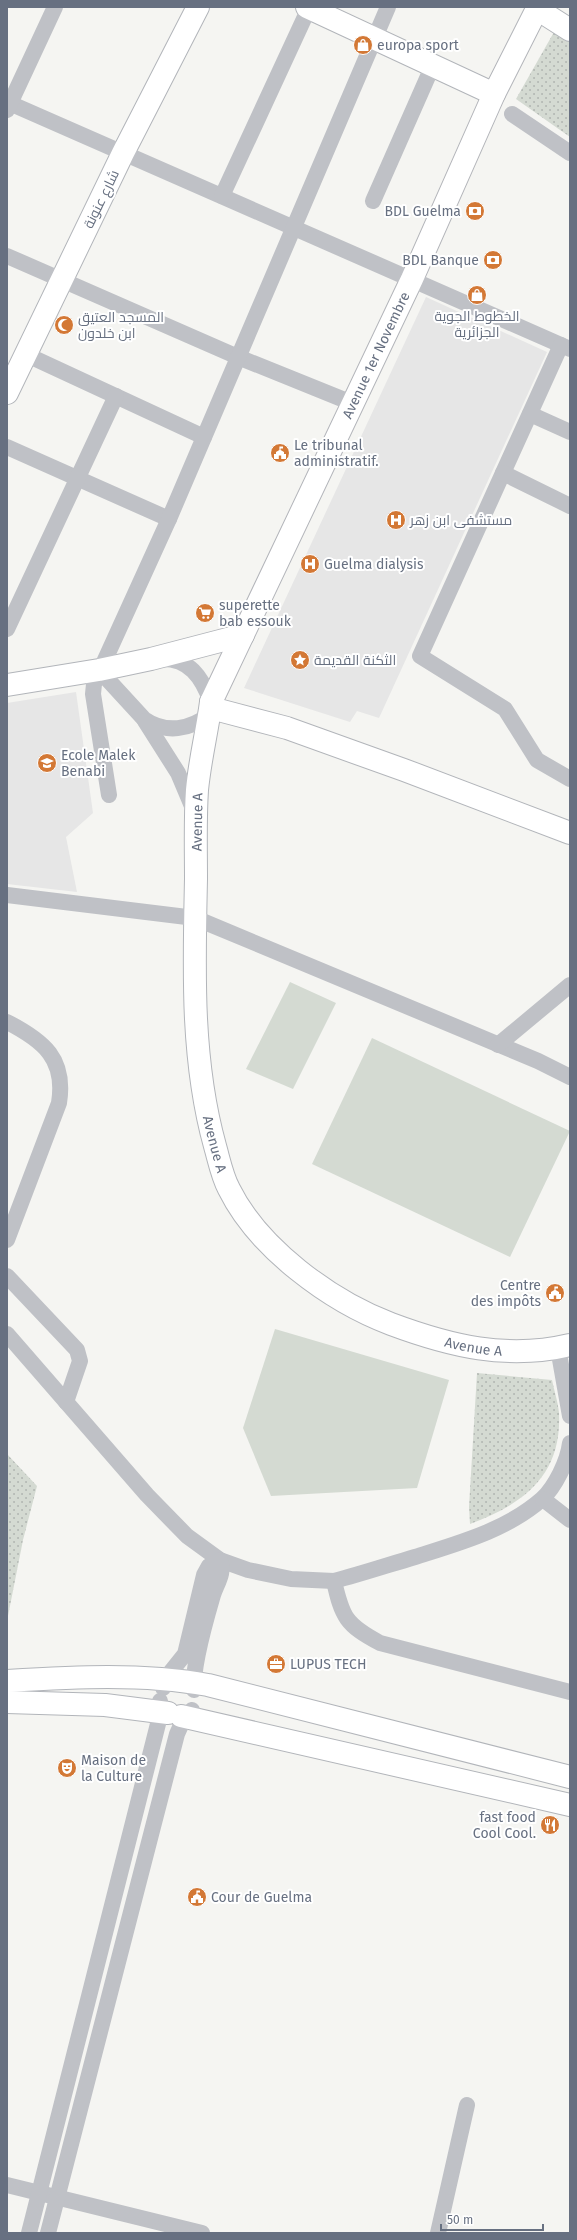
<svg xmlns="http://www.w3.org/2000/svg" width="577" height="2240" font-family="'Fira Sans',Cairo,sans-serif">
<defs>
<pattern id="park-dots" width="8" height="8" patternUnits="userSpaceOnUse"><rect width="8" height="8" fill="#d4dad2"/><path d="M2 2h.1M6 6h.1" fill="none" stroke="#b0b5b0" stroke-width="1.8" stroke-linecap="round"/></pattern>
</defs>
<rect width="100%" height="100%" fill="#f5f5f2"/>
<g fill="#e6e6e6">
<path d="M426 297 547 352 379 718 357 711 350 722 244 688Z"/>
<path d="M76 692 93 813 66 837 77 892 7 884V703Z"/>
</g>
<g fill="#d4dad2">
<path d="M290 982 336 1003 293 1089 246 1069Z"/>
<path d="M372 1038 570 1131 510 1257 312 1164Z"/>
<path d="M275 1329 449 1380 417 1488 271 1496 243 1428Z"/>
</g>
<g fill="url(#park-dots)">
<path d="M558 25 570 34V137L516 99Z"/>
<path d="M477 1373 552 1380C554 1390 558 1402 559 1413 562 1475 524 1504 470 1524L469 1507Z"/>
<path d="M7 1454 37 1486 23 1540 7 1621Z"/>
</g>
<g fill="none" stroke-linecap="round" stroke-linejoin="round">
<defs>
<g id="secondary">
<path d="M307 7 494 94"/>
<path d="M537 9 570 30"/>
<path d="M7 393 123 153 198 7"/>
<path d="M7 685 99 670 151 659 243 635"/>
<path id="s1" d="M211 702C207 732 200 759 197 790 195 819 196 850 196 879 194 968 191 1060 215 1146 219 1160 222 1176 229 1189 258 1248 330 1301 391 1324 450 1346 507 1360 570 1345"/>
<path d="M211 708 287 728 404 770 570 833"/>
<path d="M7 1681C74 1677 142 1673 208 1685L570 1777"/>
<path d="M7 1702 105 1705 168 1713"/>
<path d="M181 1716 570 1805"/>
</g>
<g id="primary">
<path id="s2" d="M211 702 412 279 494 94 538 7"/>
</g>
</defs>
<use href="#secondary" stroke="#b2b5ba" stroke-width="24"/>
<use href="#primary" stroke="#b3b5ba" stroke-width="24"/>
<g stroke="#bfc1c6" stroke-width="16">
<path d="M7 102 570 349"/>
<path d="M7 110 55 7"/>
<path d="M512 114 570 153"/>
<path d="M222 196 309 8"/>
<path d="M373 201 433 65"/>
<path d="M7 256 238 357 352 403"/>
<path d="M561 345 420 656 505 709 537 760 570 779"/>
<path d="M25 354 204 437"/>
<path d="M530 414 570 432"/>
<path d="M7 447 169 519"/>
<path d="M503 473 570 506"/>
<path d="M7 629 116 396"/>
<path d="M161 659C189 658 202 677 211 702"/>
<path d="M99 670 144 719C166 734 190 730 210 714"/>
<path d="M145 721 178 773 194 811"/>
<path d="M109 795 93 694 94 684 169 519 388 7"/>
<path d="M7 895 195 918 538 1061 570 1077"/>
<path d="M7 1022C44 1041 66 1059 59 1103L7 1240"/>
<path d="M498 1045 570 985"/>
<path d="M7 1276 77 1350 80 1361 66 1402"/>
<path d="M7 1334 147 1495 187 1536 220 1560 248 1570 291 1579 334 1581C361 1574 388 1565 415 1557 459 1543 507 1530 542 1499 555 1487 568 1461 570 1443"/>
<path d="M558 1348 570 1416"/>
<path d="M543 1499 570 1520"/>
<path d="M334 1581C342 1617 346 1625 380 1643L570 1692"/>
<path d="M163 1688 165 1679 185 1654 204 1575 209 1566 220 1560C225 1573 217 1583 213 1595 206 1619 192 1666 194 1690"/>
<path d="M7 2185 202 2233"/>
<path d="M29 2233 161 1712 160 1701"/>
<path d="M48 2233 177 1734 182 1723 192 1710"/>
<path d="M438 2233 467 2105"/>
</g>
<use href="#secondary" stroke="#fff" stroke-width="22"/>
<use href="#primary" stroke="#fff" stroke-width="22"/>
</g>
<defs>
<symbol id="shop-disc" viewBox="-11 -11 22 22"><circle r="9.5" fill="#d37835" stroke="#fff"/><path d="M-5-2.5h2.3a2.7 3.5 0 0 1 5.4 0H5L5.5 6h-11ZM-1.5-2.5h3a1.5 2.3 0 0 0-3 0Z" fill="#fff"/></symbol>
<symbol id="bank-disc" viewBox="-11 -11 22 22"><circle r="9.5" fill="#d37835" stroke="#fff"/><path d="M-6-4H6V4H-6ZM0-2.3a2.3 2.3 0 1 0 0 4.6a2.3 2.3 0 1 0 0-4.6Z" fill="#fff"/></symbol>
<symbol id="mosque-disc" viewBox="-11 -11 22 22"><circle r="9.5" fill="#d37835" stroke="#fff"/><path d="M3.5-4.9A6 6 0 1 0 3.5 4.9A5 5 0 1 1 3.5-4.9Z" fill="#fff"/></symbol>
<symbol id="civic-disc" viewBox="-11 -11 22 22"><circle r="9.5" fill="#d37835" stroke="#fff"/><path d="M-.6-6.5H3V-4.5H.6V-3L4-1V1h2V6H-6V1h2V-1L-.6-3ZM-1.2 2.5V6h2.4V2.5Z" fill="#fff"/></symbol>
<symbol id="hospital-disc" viewBox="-11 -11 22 22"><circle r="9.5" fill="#d37835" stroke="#fff"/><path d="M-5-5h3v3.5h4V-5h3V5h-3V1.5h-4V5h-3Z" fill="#fff"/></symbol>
<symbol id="supermarket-disc" viewBox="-11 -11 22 22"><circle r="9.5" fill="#d37835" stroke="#fff"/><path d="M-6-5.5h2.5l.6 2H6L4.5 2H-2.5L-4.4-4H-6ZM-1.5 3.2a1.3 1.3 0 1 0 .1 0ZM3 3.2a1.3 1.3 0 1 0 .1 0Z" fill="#fff"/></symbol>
<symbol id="sight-disc" viewBox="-11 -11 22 22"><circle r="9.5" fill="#d37835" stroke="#fff"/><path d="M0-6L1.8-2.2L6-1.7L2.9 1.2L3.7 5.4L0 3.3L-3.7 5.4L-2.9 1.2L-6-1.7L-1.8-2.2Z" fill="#fff"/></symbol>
<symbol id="school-disc" viewBox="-11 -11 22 22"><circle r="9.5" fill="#d37835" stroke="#fff"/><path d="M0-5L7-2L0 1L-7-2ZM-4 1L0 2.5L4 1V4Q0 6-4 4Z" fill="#fff"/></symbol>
<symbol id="office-disc" viewBox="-11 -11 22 22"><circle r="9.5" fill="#d37835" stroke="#fff"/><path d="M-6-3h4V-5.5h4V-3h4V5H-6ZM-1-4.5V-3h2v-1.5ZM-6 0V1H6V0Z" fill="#fff"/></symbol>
<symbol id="theatre-disc" viewBox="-11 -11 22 22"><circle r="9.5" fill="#d37835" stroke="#fff"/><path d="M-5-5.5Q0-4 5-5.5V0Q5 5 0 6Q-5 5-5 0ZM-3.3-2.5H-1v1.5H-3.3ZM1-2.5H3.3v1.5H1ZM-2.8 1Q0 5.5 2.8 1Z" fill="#fff"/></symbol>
<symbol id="restaurant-disc" viewBox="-11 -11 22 22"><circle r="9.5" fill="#d37835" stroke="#fff"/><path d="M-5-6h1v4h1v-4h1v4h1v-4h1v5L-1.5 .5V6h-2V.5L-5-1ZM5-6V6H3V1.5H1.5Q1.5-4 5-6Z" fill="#fff"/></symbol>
</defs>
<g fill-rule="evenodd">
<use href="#shop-disc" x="352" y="34" width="22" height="22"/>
<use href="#bank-disc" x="464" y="200" width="22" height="22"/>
<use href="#bank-disc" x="482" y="249" width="22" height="22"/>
<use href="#shop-disc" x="466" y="284" width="22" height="22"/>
<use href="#mosque-disc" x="53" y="314" width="22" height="22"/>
<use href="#civic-disc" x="269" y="442" width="22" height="22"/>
<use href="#hospital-disc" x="385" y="509" width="22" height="22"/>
<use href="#hospital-disc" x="299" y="553" width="22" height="22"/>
<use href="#supermarket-disc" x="194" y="602" width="22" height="22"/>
<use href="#sight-disc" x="289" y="649" width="22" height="22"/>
<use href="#school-disc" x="36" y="752" width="22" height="22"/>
<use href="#civic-disc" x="544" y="1282" width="22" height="22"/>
<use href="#office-disc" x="265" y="1653" width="22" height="22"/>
<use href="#theatre-disc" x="56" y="1757" width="22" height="22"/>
<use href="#restaurant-disc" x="539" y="1814" width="22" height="22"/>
<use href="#civic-disc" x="186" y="1886" width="22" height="22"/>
</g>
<g text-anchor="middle" stroke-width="4" stroke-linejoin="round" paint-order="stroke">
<g font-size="14" fill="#677081" stroke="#fff" text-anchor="start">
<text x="377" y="50">europa sport</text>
<text x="461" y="216" text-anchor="end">BDL Guelma</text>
<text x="479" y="265" text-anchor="end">BDL Banque</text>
<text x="477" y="321" text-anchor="middle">الخطوط الجوية<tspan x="477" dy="16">الجزائرية</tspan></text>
<text x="78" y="322">المسجد العتيق<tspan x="78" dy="16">ابن خلدون</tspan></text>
<text x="294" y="450">Le tribunal<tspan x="294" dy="16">administratif.</tspan></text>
<text x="410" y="525">مستشفى ابن زهر</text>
<text x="324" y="569">Guelma dialysis</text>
<text x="219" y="610">superette<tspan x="219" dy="16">bab essouk</tspan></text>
<text x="314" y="665">الثكنة القديمة</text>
<text x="61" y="760">Ecole Malek<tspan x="61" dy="16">Benabi</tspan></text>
<text x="541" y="1290" text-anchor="end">Centre<tspan x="541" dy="16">des impôts</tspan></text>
<text x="290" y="1669">LUPUS TECH</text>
<text x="81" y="1765">Maison de<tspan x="81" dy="16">la Culture</tspan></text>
<text x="536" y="1822" text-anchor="end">fast food<tspan x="536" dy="16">Cool Cool.</tspan></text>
<text x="211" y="1902">Cour de Guelma</text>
</g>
<g font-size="14" fill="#677081" stroke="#fff">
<text transform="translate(101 199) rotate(-64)" y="5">شارع عنونة</text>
<text dy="5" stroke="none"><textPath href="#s2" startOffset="384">Avenue 1er Novembre</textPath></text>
<text transform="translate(197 822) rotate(-89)" y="5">Avenue A</text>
<text dy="5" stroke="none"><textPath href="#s1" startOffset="445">Avenue A</textPath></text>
<text dy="5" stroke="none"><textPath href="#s1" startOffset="793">Avenue A</textPath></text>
</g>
</g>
<rect width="577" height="2240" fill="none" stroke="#677081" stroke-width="16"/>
<path d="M441 2224v6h102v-6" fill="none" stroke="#677081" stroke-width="2"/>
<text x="447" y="2224" font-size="12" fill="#677081" stroke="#ffffff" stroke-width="3" paint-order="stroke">50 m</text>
</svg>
